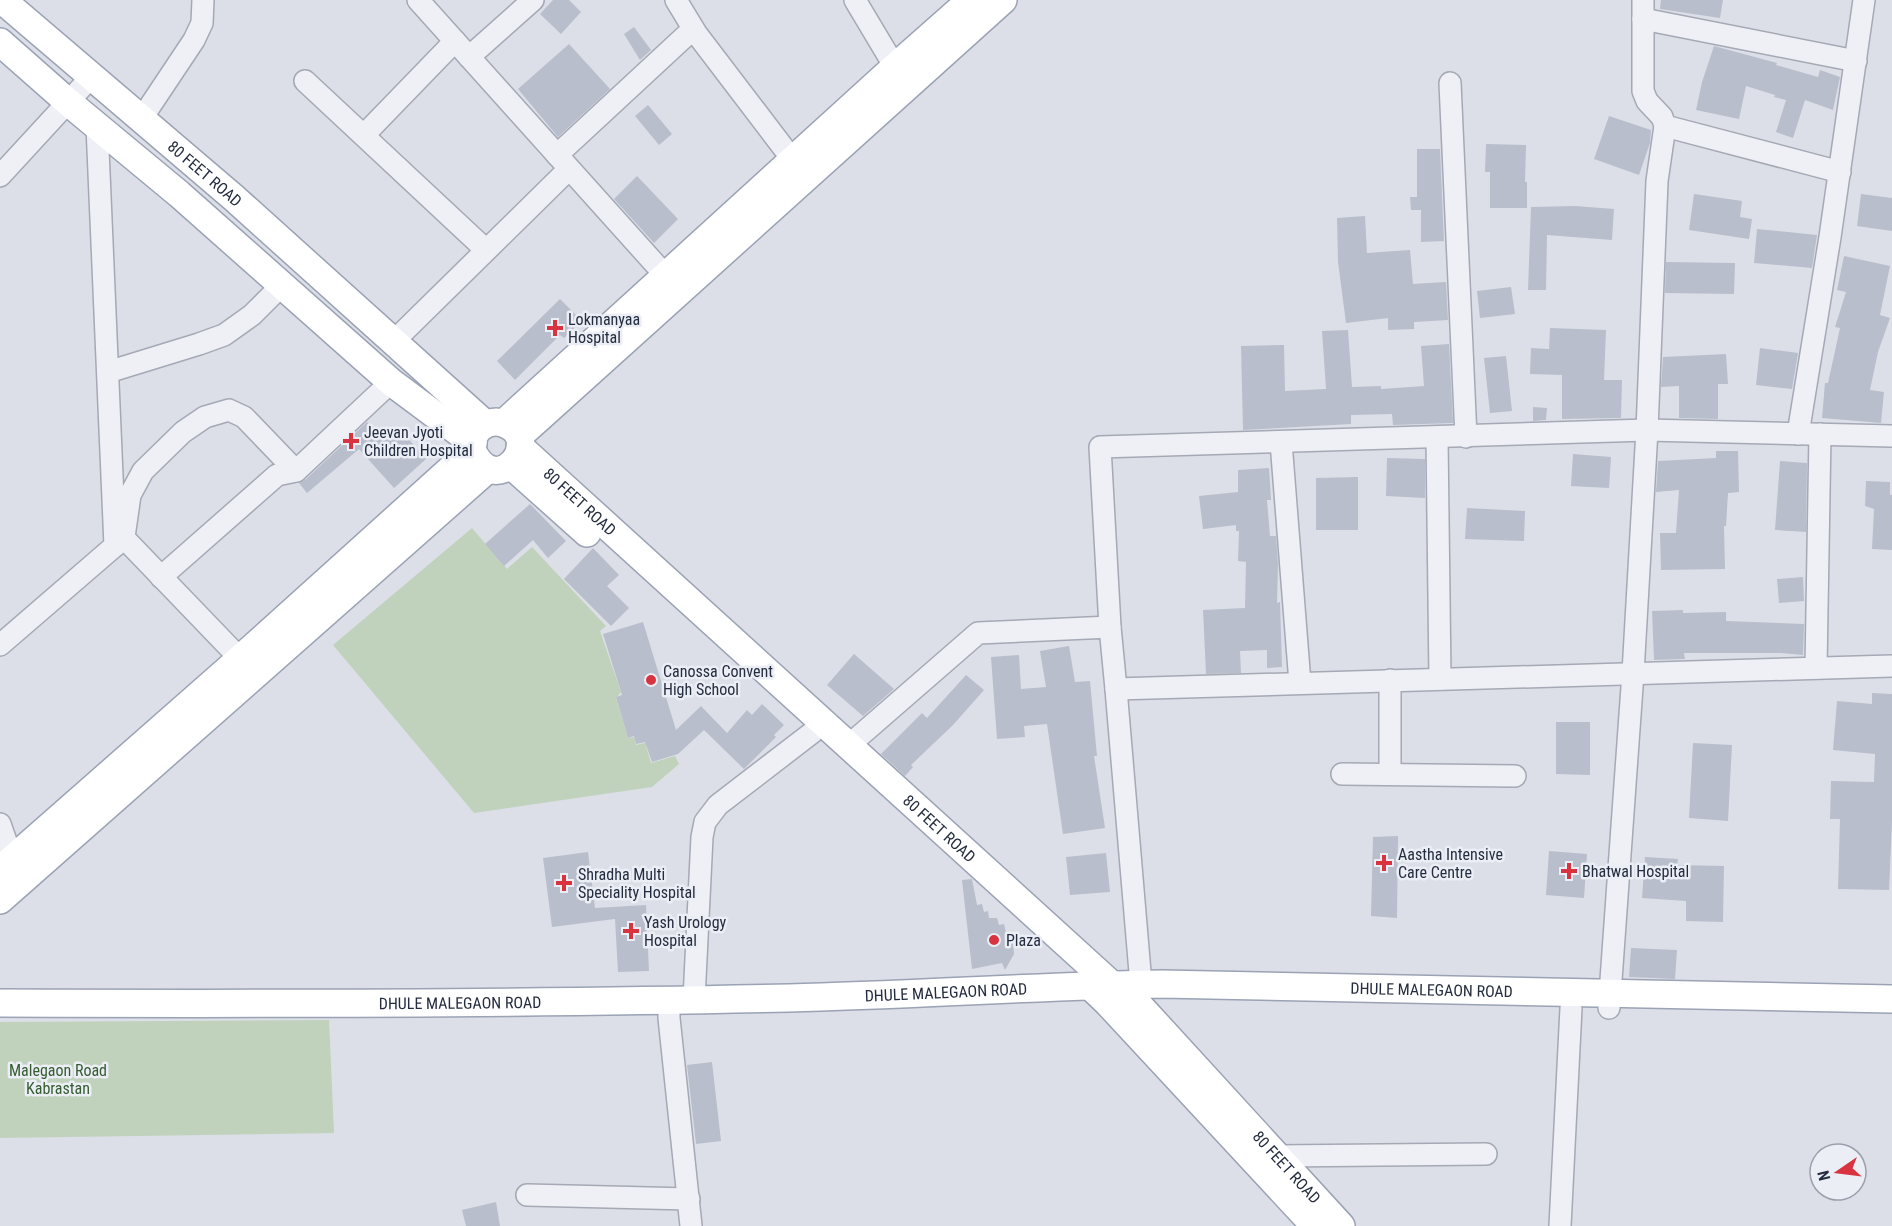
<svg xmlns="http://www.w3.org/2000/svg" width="1892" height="1226" font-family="'Roboto Condensed',sans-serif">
<rect width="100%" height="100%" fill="#dcdfe7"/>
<g fill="#c0d2bc">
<path d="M472 528 507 569 532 547 606 626 600 631 621 692 616 698 628 738 634 737 636 745 653 741 646 746 651 763 675 756 679 764 652 787 474 813 333 645Z"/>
<path d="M329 1020 334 1133 0 1138V1022Z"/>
</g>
<g fill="#b8becb">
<path d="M553 0H569L581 12 561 34 540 14Z"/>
<path d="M1661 0H1723L1720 18 1660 9Z"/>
<path d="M634 27 651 50 640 60 624 34Z"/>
<path d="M569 44 610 89 558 137 518 89Z"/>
<path d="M1714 46 1777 63 1776 65 1818 77 1820 70 1840 77 1833 110 1805 100 1793 138 1776 132 1786 100 1774 97 1775 95 1746 86 1739 119 1696 110 1702 82Z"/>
<path d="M648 105 672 134 659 145 635 116Z"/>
<path d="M1609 116 1651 130 1650 143 1639 175 1594 159Z"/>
<path d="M1486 144 1526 145 1525 182H1527V208H1490V172H1485Z"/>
<path d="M1417 149H1440L1444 241 1421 242V210H1411L1410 197H1417Z"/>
<path d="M637 176 678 219 654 243 614 199Z"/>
<path d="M1694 194 1742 201 1740 217 1752 219 1749 239 1689 230Z"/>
<path d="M1861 194 1892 198V231L1857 226Z"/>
<path d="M1575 206 1614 209 1612 240 1547 235 1546 290H1528L1531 207Z"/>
<path d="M1365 216 1367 253 1410 250 1413 284 1446 282 1448 320 1414 322V329L1388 330V318L1346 323 1338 262 1337 218Z"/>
<path d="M1757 229 1817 235 1812 268 1754 263Z"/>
<path d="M1844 256 1890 266 1880 315 1890 318 1878 352 1870 390 1884 392 1881 423 1822 418 1825 383H1828L1840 328 1835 327 1846 292 1837 290Z"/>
<path d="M1666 262 1735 263 1734 294 1665 293Z"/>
<path d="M1511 287 1515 314 1480 318 1477 291Z"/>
<path d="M560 299 582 321 564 338 560 335 515 380 497 361Z"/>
<path d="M1550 328 1606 330 1604 380H1622L1621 418 1562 419V375L1530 374 1531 348 1549 349Z"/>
<path d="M1348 330 1352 387 1381 386V389L1424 386 1421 346 1449 344 1453 423 1393 425 1392 414 1351 415V424L1243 430 1241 346 1284 345 1285 391 1326 389 1322 331Z"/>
<path d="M1760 348 1798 353 1792 389 1756 385Z"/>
<path d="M1726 354 1728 384H1718V419L1679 418V386L1661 387 1663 357Z"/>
<path d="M1506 356 1512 411 1490 413 1484 358Z"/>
<path d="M1533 407 1547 408 1546 420 1533 421Z"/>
<path d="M367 422 383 441 398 427 426 459 394 488 359 449 307 493 299 483 305 480Z"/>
<path d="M1716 451H1738L1739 492 1728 493 1726 526H1724L1725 569 1661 570 1660 533H1676L1679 490 1656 492 1658 461 1716 458Z"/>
<path d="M1573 454 1611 457 1609 488 1571 486Z"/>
<path d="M1387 458 1425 459V498L1386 496Z"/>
<path d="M1780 461 1807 463 1806 532 1775 530Z"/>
<path d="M1269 468 1271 500H1267L1270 536H1276L1278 564 1277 603 1280 602 1282 667 1267 668V650L1240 651 1241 673 1206 674 1203 610 1245 608 1246 562 1238 561 1239 531H1236V525L1203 529 1199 496 1238 492V470Z"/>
<path d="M1358 477V530H1316V478Z"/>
<path d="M1866 481 1890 482V495H1892V550L1872 549 1874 509 1865 506Z"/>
<path d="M530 504 566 541 548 558 533 540 504 566 485 544Z"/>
<path d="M1467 508 1525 511 1524 541 1465 539Z"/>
<path d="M593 548 619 575 607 586 629 608 611 626 564 579Z"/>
<path d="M1803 577 1804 601 1779 603 1777 579Z"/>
<path d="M1683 610V613L1726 612V621L1804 624 1803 655 1781 653H1684L1685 659 1654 660 1652 611Z"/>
<path d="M643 622 676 730 701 706 727 733 747 710 752 715 762 704 784 725 774 735 776 737 744 769 704 730 678 754 652 762 645 742 636 744 634 736 628 738 616 697 622 695 603 634Z"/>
<path d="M1069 646 1075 682 1090 681 1097 756H1094L1105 828 1063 834 1047 724 1024 726 1025 737 997 739 991 657 1019 655 1021 689 1046 687 1040 651Z"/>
<path d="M854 654 894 689 863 716 827 685Z"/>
<path d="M966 675 984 690 953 725 911 765 913 767 905 776 881 754 922 713 927 718Z"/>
<path d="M1872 693 1892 694V822L1889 890 1838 889 1840 819H1830L1831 781 1874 782 1875 754 1833 750 1837 701 1872 704Z"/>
<path d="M1556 722H1590V775L1556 774Z"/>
<path d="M1693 743 1732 745 1728 821 1689 818Z"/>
<path d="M1398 836 1397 918 1371 916 1373 837Z"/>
<path d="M1549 851 1587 854 1584 898 1546 895Z"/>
<path d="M588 852 595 908 646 905 649 971 618 972 615 919 552 927 543 858Z"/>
<path d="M1106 853 1110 892 1070 895 1066 857Z"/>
<path d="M1645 857 1678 859 1677 865 1724 866 1723 922 1686 921V901L1642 898Z"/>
<path d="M972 879 977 905 982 904 984 912 988 911 989 918H997L999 925 1004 924 1008 942 1013 943 1014 954 1005 970 1002 963 972 969 962 880Z"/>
<path d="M1631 948 1677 950 1675 979 1629 977Z"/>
<path d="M712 1062 721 1141 696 1144 687 1065Z"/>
<path d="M496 1202 500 1226H466L462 1210Z"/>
</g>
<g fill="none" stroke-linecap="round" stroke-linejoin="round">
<defs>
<g id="minor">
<path d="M418 0 665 275"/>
<path d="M676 0 696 33 792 159"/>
<path d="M855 0 895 67 904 78"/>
<path d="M1643 19 1856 61"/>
<path d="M469 57 533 0"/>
<path d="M305 81 486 250"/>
<path d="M1450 83 1466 437"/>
<path d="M142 118 194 40 202 23 203 0"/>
<path d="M97 126 115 546"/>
<path d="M1665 126 1840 172"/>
<path d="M364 135 455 41"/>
<path d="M557 155 693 29"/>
<path d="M0 176 92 76"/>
<path d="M393 342 569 169"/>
<path d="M108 372 199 344 224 335 252 315 281 286"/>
<path d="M1798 434 1830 237 1864 0"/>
<path d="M1437 438 1440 679"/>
<path d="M1281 442 1300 683"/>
<path d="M124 537 130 495 143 471 183 432 205 417 229 410 244 417 296 471 391 382"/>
<path d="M161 577 277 475 296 471"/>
<path d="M1110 627 1100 447 1647 430 1892 436"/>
<path d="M0 645 124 538 251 670"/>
<path d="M1816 668 1820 434"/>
<path d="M1390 680V774"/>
<path d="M1116 689 1141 984"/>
<path d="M848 746 978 633 1110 627 1116 689 1892 666"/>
<path d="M1342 774 1515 776"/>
<path d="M0 824 17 873"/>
<path d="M669 999V1018L691 1226"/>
<path d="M694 999 702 837 705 822 718 805 813 732"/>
<path d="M1609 1008 1633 673 1647 430 1657 181 1665 126 1662 117 1647 101 1643 91V0"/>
<path d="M1276 1156 1486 1154"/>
<path d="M527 1195 689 1199"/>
<path d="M1560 1226 1571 1008"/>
</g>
<g id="major">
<path id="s1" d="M2 0 234 198 485 424"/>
<path d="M0 42 68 102 179 194 391 382 473 443"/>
<path d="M504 423 895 67 971 0"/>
<path d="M519 436 1003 0"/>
<path id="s2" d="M520 447 1112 985 1136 1002 1341 1226"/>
<path d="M511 465 587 533"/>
<path d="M0 870 240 659 472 450C473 446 473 440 474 436 479 424 494 419 505 424 546 440 496 502 472 450"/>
<path d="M0 900 488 469"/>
<path d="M1088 984 1107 1002 1315 1226"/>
<path id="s3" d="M0 1003C263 1004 526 1004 789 998 913 995 1038 986 1162 984L1892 999"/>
</g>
</defs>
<use href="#minor" stroke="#a5a9b5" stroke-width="24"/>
<use href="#major" stroke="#9aa2b4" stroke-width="30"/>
<use href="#minor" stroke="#eef0f5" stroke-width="21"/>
<use href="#major" stroke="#fff" stroke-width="27"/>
</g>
<g fill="#da3340" stroke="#ebeef5" stroke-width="2">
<path d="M552 319h6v6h6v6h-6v6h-6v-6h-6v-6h6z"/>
<path d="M348 432h6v6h6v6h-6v6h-6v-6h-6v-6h6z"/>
<circle cx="651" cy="680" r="6"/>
<path d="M1381 854h6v6h6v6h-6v6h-6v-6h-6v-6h6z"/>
<path d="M1566 862h6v6h6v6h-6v6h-6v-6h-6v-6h6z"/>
<path d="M561 874h6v6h6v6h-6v6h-6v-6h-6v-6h6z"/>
<path d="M628 922h6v6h6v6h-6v6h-6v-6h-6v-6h6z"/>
<circle cx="994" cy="940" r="6"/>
</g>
<g text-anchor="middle" stroke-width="5" stroke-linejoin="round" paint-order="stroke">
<g font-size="16" fill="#242c3f" stroke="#ebeef5">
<text dy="6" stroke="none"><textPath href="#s1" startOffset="267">80 FEET ROAD</textPath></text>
<text dy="6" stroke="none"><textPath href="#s2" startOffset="81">80 FEET ROAD</textPath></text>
<text dy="6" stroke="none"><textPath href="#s2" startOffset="567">80 FEET ROAD</textPath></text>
<text dy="6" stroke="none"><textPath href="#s3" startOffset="1432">DHULE MALEGAON ROAD</textPath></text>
<text dy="6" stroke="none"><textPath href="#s3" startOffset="946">DHULE MALEGAON ROAD</textPath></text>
<text dy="6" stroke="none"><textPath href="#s3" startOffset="460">DHULE MALEGAON ROAD</textPath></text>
<text dy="6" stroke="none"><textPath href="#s2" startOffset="1053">80 FEET ROAD</textPath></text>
</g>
<g font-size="16" fill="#242c3f" stroke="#ebeef5" text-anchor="start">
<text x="568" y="325">Lokmanyaa<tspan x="568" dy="18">Hospital</tspan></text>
<text x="364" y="438">Jeevan Jyoti<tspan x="364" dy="18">Children Hospital</tspan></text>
<text x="663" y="677">Canossa Convent<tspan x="663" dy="18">High School</tspan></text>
<text x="1398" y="860">Aastha Intensive<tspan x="1398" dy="18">Care Centre</tspan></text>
<text x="1582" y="877">Bhatwal Hospital</text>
<text x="578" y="880">Shradha Multi<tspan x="578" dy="18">Speciality Hospital</tspan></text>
<text x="644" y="928">Yash Urology<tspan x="644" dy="18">Hospital</tspan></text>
<text x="1006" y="946">Plaza</text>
</g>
<g font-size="16" fill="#355c30" stroke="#ebeef5">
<text x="58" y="1076">Malegaon Road<tspan x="58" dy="18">Kabrastan</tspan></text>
</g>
</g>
<g transform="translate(1838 1172) rotate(256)"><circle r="28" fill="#ebeef5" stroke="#9ba0ac" stroke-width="1.5"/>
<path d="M0-4.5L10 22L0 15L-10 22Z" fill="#da3340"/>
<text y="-9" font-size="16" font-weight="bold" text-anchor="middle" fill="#242c3f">N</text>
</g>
</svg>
